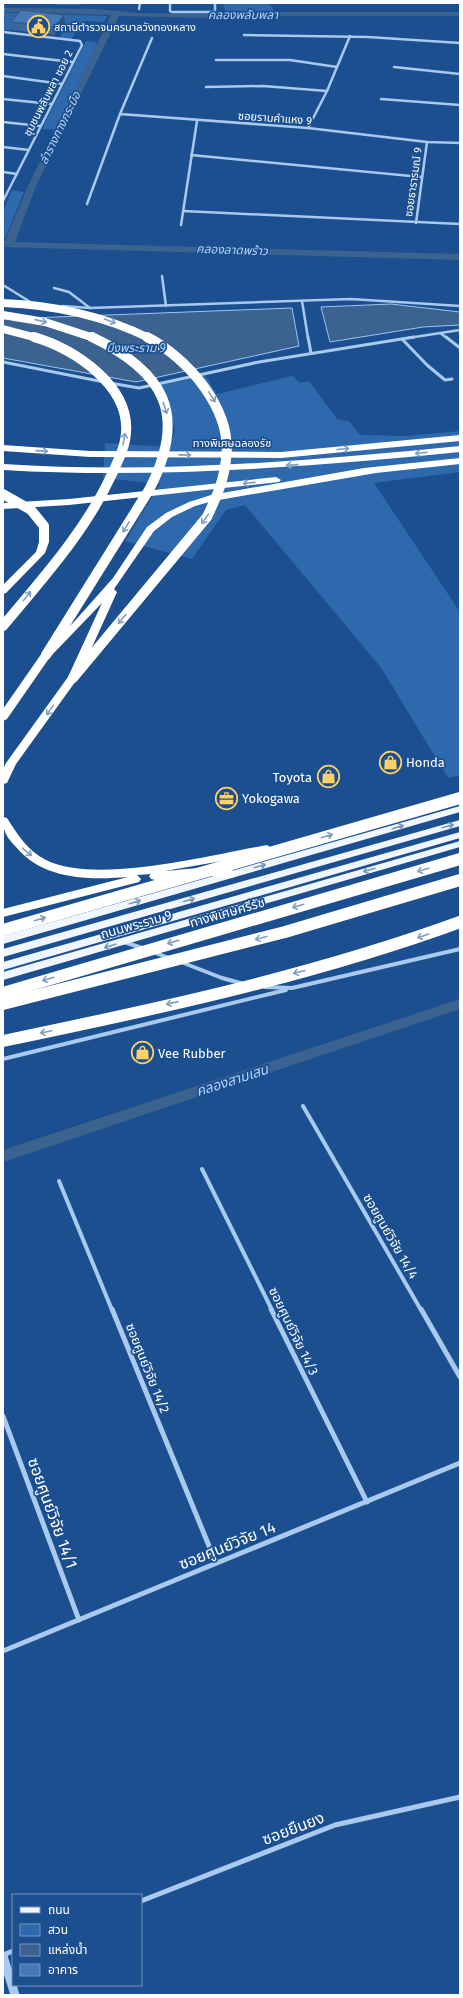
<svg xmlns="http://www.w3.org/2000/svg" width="463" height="1998" font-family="'Fira Sans','Noto Sans Thai',sans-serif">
<rect width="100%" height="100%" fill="#1b4f8f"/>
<g fill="#2e69ad">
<path d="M223 3H269L274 11 226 13Z"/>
<path d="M4 13H10L107 16 104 22 84 21 71 39 60 38 65 23 21 18 10 30H3Z"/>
<path d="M86 41 97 42 89 66 55 130 42 129Z"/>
<path d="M12 190 24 192 6 237H3V212Z"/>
<path d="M206 376 217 394 292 376 300 383 309 381 337 419 350 422 360 435 407 436 460 431V472L374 483 460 612V775L448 778 382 669 245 505 226 510 192 559 125 541 160 484 103 478 105 443 170 447 175 429 160 385Z"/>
</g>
<g fill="#3c6290" stroke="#9cc4f0">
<path d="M391 304 460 312V325L423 327 330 342 321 307Z"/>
<path d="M292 308 299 346 136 382 3 358V319Z"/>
</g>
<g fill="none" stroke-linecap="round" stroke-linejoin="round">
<g fill="#3c6290" fill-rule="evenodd">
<path d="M3 8 95 9 139 13 212 14 278 12H460V16H278L212 18 119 16 36 186 15 242 460 254V260L3 247V241H5L28 186 111 15 3 12Z"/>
<path d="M460 999V1009L3 1162V1150Z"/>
</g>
<g stroke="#a9c9ee" stroke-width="2.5">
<path d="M3 3V13"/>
<path d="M57 3H80"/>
<path d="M170 3V11L172 12H212L215 11V3"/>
<path d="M139 9 140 3"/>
<path d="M3 32 80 41 82 45 3 201"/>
<path d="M244 35 368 37 460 43"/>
<path d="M3 54 72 62"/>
<path d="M216 60H290L337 67"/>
<path d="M394 67 460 74"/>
<path d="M3 76 62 84"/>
<path d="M206 87 263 86 327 91"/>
<path d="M3 99 51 104"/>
<path d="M381 99 460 105"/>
<path d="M120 114 152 38"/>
<path d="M3 122 40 126"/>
<path d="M308 128 327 91 350 36"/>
<path d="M3 147 29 150"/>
<path d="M191 155 421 177"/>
<path d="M3 172 17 174"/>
<path d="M87 204 120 114 308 128 427 142 460 143"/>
<path d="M183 211 460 224"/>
<path d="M416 223 427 142"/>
<path d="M181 225 197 121"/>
<path d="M162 276 166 306"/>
<path d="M3 285 32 303"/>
<path d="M54 288 69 292 90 308"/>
<path d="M302 301 308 338"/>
<path d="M63 306 90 308 351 299 460 306"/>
<path d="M440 333 447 338"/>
<path d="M408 338 460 330"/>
</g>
<g stroke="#a9c9ee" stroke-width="3">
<path d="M308 337 311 353"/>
<path d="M446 337 460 348"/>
<path d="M402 339 427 365 445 380 452 379"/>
<path d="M3 362 104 382"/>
<path d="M110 383 139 388 259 362 414 337"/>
</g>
<g stroke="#a9c9ee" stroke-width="4">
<path d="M124 942 142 948"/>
<path d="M153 952 169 958"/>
<path d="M181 962 222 978 244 984"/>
<path d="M265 987 292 988 460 949"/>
<path d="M3 1059 286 990"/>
<path d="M303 1106 421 1310"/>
<path d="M202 1169 272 1310"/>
<path d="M59 1181 112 1310"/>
</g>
<g stroke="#a9c9ee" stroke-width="5">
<path d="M112 1309 216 1563"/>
<path d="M271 1309 367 1502"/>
<path d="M421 1309 460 1377"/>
<path d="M3 1416 79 1620"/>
<path d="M3 1651 460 1463"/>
<path d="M141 1901 335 1825 460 1797"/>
<path d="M3 1955 13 1951"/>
</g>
<path stroke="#a9c9ee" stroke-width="9" d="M3 1956 15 1995"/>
<g fill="#f0f6ff" fill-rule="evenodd">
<path d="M460 806V812L3 944V936Z"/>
<path d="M460 820V826L3 957V949Z"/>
<path d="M460 832V838L3 970V962Z"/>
<path d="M460 841V847L3 980V972Z"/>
</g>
<g fill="#fff" fill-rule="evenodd">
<path d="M460 435V441L281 458 90 457 3 451V445L90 451 281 452Z"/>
<path d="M460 446V452C309 467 155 479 3 470V464C155 474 309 461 460 446Z"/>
<path d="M460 458V464L376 473 213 501 195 506 172 517 154 531 114 589 117 592 78 678 16 764 7 783 3 784V769L6 763 68 677 102 603 50 657 7 719 3 721V709L42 653 73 623 113 578 147 527 166 513 189 502 211 495 364 468Z"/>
<path d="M276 477 281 480 279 482 69 505 3 509V503L69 499Z"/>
<path d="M44 523 49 526V542L45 553 6 593 3 594V585L36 552 39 542V526Z"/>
<path d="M3 817 7 818C17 834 28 851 46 860 97 885 210 855 267 845L273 849 267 853 165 871C177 870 231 863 238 874L232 878 212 876 155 880 151 879 149 876 151 874 137 875 141 879 139 882 3 917V909L128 877C89 880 43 880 16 847 6 836 3 832 3 817Z"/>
</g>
<g stroke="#fff" stroke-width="8">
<path d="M3 303C55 305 102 315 149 338"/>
<path d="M3 315 45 322 94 338"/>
<path d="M3 329 37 338"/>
</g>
<g stroke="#fff" stroke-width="10">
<path d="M3 494 31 510 44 526"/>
<path d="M3 626C42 579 85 532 111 476 117 463 125 448 126 433 130 385 74 349 34 337"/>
<path d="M46 655 149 490C188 415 165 372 92 337"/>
<path d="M73 678 207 517C216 498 224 481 226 459 233 410 188 358 147 337"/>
</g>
<g stroke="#fff" stroke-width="12">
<path d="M3 930 460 798"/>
<path d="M3 993 460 859"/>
<path d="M3 1004 285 932 460 880"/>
<path d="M3 1041C157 1009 312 976 460 922"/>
</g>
</g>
<path fill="#3a679d" d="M11 22 65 23 55 35 12 30Z"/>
<path fill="#305480" d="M64 15 65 23 55 35V27Z"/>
<path fill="#4478b7" stroke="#305480" d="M21 10 64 15 55 27 11 22Z"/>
<defs><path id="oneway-shaft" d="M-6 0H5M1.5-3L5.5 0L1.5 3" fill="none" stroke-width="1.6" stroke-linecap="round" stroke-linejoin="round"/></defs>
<g stroke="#829ec1">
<use href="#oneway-shaft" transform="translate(41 321) rotate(13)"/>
<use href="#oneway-shaft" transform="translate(110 321) rotate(20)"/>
<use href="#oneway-shaft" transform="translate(212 397) rotate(58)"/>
<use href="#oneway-shaft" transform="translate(165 408) rotate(72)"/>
<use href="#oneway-shaft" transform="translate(124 439) rotate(-80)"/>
<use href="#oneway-shaft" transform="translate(343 449) rotate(-5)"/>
<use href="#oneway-shaft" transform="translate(42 451) rotate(4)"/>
<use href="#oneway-shaft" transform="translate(421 453) rotate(174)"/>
<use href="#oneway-shaft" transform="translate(185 455) rotate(1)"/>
<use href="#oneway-shaft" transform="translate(292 465) rotate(176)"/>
<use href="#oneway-shaft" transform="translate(249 483) rotate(174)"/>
<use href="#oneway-shaft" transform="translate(205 519) rotate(126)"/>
<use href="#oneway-shaft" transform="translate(126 527) rotate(122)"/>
<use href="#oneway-shaft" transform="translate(27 596) rotate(-51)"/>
<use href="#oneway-shaft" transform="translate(122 619) rotate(130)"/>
<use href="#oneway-shaft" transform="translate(50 710) rotate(126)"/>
<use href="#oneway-shaft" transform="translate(327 836) rotate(-16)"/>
<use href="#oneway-shaft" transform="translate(27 852) rotate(40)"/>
<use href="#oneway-shaft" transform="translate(423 870) rotate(163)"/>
<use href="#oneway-shaft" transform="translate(298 906) rotate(164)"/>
<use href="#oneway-shaft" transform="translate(40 919) rotate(-16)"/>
<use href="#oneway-shaft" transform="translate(423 936) rotate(161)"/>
<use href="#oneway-shaft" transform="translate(261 938) rotate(165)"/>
<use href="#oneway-shaft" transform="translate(173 942) rotate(164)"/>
<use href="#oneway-shaft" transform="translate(299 972) rotate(166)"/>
<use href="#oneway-shaft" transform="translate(48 979) rotate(163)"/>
<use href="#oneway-shaft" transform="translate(172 1003) rotate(167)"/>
<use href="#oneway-shaft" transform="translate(46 1032) rotate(168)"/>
</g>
<g stroke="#7b9ac1">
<use href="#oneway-shaft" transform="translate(448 826) rotate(-16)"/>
<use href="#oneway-shaft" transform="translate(398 827) rotate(-16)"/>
<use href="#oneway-shaft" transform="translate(260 866) rotate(-16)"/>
<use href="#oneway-shaft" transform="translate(369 870) rotate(164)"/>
<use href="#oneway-shaft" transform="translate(189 900) rotate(-16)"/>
<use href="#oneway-shaft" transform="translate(135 902) rotate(-16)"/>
<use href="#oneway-shaft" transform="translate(110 946) rotate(164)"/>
</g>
<defs>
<symbol id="civic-ring" viewBox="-11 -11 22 22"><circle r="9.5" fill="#1b4f8f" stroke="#ffd166" stroke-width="1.5"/><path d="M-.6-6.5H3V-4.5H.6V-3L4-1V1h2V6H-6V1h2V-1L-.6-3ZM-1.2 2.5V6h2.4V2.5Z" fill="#ffd166"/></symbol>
<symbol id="shop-ring" viewBox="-11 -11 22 22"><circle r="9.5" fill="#1b4f8f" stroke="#ffd166" stroke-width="1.5"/><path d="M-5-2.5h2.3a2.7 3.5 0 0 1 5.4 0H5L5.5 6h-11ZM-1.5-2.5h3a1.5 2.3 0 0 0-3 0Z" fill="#ffd166"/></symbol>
<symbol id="office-ring" viewBox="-11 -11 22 22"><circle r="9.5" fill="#1b4f8f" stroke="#ffd166" stroke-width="1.5"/><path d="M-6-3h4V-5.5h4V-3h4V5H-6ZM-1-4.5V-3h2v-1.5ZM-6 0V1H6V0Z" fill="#ffd166"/></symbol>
</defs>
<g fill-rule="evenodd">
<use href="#civic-ring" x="26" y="14" width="25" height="25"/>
<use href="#shop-ring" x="378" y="750" width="25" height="25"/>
<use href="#shop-ring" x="316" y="764" width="25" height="25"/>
<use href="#office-ring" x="214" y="786" width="25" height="25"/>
<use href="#shop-ring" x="130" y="1040" width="25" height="25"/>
</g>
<g text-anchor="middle" stroke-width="3.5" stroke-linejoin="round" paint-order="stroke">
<g font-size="11" fill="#fff" stroke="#1b4f8f" text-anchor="start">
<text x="54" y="31">สถานีตำรวจนครบาลวังทองหลาง</text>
</g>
<g font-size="11" fill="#fff" stroke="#1b4f8f">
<text transform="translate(48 93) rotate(-63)" y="4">ชุมชนพลับพลา ซอย 2</text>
<text transform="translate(275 118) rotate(4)" y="4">ซอยรามคำแหง 9</text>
<text transform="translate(413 182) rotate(-82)" y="4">ซอยธารารมณ์ 9</text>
<text x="232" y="447">ทางพิเศษฉลองรัช</text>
</g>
<g font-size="12" font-style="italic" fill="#b5d3f5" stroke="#1b4f8f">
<text x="243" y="19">คลองพลับพลา</text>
<text transform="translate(60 128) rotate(-64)" y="4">ลำรางทางกระบือ</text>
<text transform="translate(232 250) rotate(2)" y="4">คลองลาดพร้าว</text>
<text x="136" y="352">บึงพระราม 9</text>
</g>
<g font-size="13" fill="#fff" stroke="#1b4f8f" text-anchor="start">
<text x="406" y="767">Honda</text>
<text x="312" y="782" text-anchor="end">Toyota</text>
<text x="242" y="803">Yokogawa</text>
<text x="158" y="1058">Vee Rubber</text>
</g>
<g font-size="13" fill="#fff" stroke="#1b4f8f">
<text transform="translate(227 912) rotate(-16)" y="5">ทางพิเศษศรีรัช</text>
<text transform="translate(136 924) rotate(-16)" y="5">ถนนพระราม 9</text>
<text transform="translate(391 1236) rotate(60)" y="5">ซอยศูนย์วิจัย 14/4</text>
<text transform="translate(294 1331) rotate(64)" y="5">ซอยศูนย์วิจัย 14/3</text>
<text transform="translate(148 1368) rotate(68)" y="5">ซอยศูนย์วิจัย 14/2</text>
</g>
<g font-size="14" font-style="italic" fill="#b5d3f5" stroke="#1b4f8f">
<text transform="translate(232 1080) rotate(-18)" y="5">คลองสามเสน</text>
</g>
<g font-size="16" fill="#fff" stroke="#1b4f8f">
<text transform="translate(53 1513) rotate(70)" y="6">ซอยศูนย์วิจัย 14/1</text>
<text transform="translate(227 1545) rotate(-22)" y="6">ซอยศูนย์วิจัย 14</text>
<text transform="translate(293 1828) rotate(-21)" y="6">ซอยยืนยง</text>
</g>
</g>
<rect width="463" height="1998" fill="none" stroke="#ffffff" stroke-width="8"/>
<rect x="12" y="1894" width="130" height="92" fill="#1b4f8f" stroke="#7695bc"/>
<rect x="20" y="1907" width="20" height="6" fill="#f0f6ff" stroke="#7695bc"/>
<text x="48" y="1914" font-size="12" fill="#ffffff">ถนน</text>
<rect x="20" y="1924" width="20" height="12" fill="#2e69ad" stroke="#7695bc"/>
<text x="48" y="1934" font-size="12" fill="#ffffff">สวน</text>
<rect x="20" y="1944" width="20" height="12" fill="#3c6290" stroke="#7695bc"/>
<text x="48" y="1954" font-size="12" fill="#ffffff">แหล่งน้ำ</text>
<rect x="20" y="1964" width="20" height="12" fill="#4478b7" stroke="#7695bc"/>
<text x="48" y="1974" font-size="12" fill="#ffffff">อาคาร</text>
</svg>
